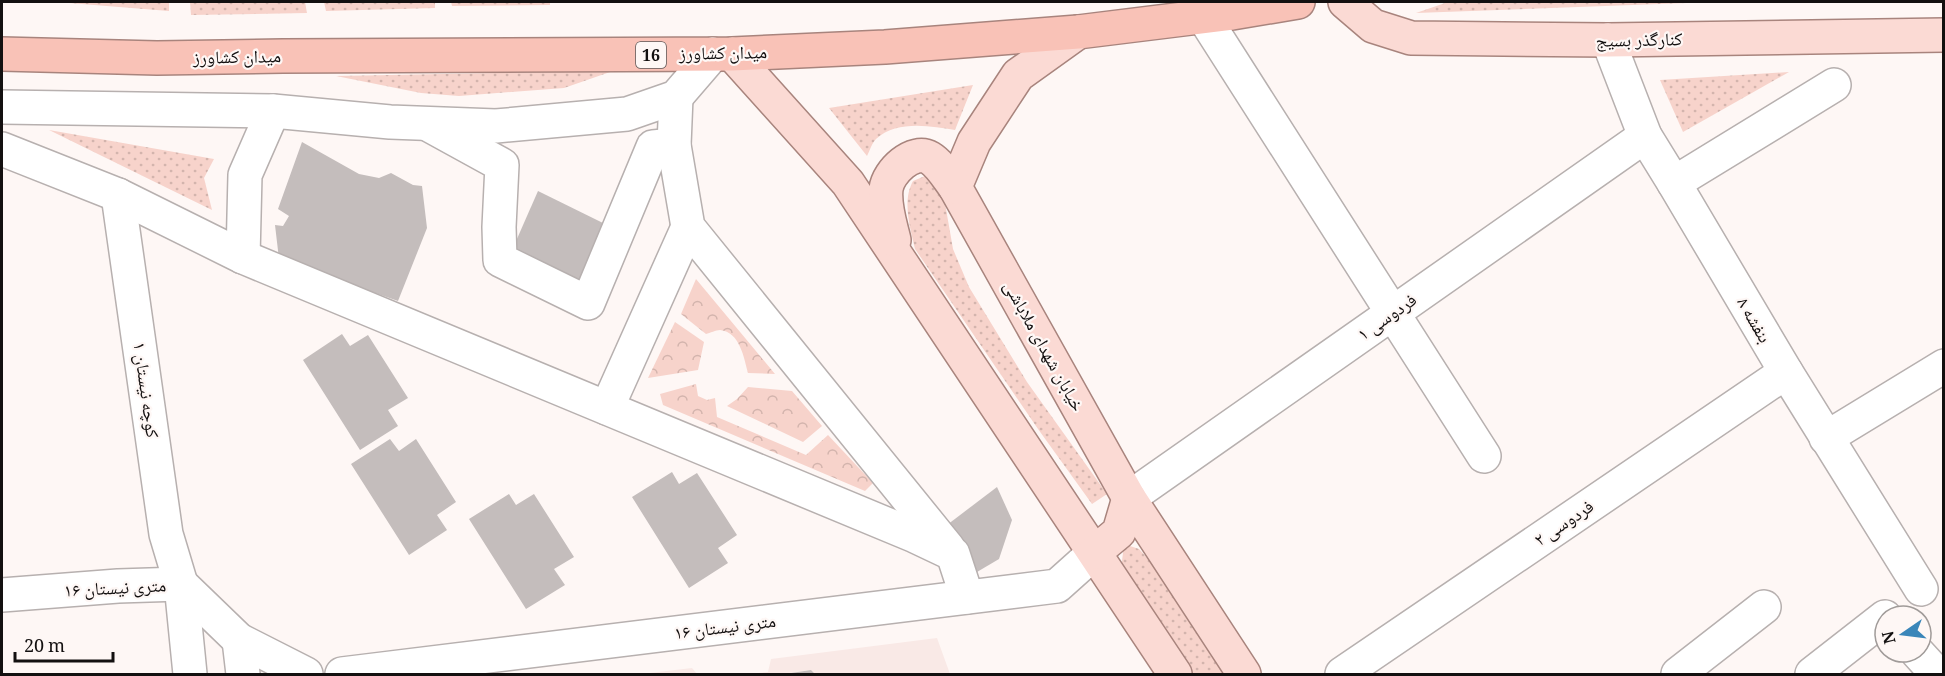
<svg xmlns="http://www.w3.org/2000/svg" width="1945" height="676" font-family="Georgia,'Noto Naskh Arabic',serif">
<defs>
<pattern id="grass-dots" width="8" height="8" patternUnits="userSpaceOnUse" patternTransform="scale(1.5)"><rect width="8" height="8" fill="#f7d3cb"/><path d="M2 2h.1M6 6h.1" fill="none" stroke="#d3b4ad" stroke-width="1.8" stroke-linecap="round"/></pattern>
<pattern id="forest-crowns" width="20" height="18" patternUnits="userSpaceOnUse" patternTransform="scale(1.5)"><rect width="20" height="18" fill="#f7d3cb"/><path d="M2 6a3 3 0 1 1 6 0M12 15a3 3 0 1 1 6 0" fill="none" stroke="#d3b4ad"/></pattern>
</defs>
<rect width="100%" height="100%" fill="#fef7f5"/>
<g fill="#f9e9e6">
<path d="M937 638 950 674H815L811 670 783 674H747L768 672 771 659Z"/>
<path d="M692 668 697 674H641Z"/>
</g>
<g fill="url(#grass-dots)">
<path d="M69 2H169V11L69 3Z"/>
<path d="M190 2H305L307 13 191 15Z"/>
<path d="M324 2H435V8L326 11Z"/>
<path d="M451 2H550V5L452 6Z"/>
<path d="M1448 2H1714L1416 13Z"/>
<path d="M613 71 564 88 459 96 421 93 336 76Z"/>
<path d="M1789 72 1683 132 1660 80Z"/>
<path d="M973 85 955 130C930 126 897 120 876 139 872 143 870 150 867 156L829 108Z"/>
<path d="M49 130 214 159 204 178 212 210Z"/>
<path d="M925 176 942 186 953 249 969 287 1027 382 1107 494 1092 504 1038 429 915 249C910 227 902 201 913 181Z"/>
<path d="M1124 544 1139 549 1149 560 1226 674H1193L1121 570Z"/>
</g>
<g fill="url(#forest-crowns)">
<path d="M696 279 775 374 748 373C744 358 740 332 720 330 716 330 710 333 706 334L681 314Z"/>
<path d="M675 322 704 342 698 370 648 378Z"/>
<path d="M696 384 698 396 707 400 715 398 717 417 806 455 828 435 873 483 865 491 663 405 660 394Z"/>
<path d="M748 387 792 391 822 426 803 442 727 406 737 399Z"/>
</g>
<g fill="#c4bdbc">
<path d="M302 142 359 174 379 178 391 173 413 185 422 186 427 228 398 301 279 259 275 225 283 226 289 216 278 209Z"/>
<path d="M538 191 605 224 576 296 509 257Z"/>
<path d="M342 334 350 346 368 335 408 398 388 410 398 426 360 450 303 360Z"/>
<path d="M390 439 399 451 416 439 456 502 437 515 447 530 409 555 351 464Z"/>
<path d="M672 472 679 484 697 473 737 535 718 548 728 563 689 588 632 497Z"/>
<path d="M997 487 1012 520 999 559 977 572 943 528Z"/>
<path d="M509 494 516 505 534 494 574 557 554 569 565 585 526 609 469 519Z"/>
<path d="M811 670 815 674H791V673Z"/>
</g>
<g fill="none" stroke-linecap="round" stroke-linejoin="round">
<defs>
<g id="minor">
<path d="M1203 16 1484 456"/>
<path d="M1608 40 1645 136 1674 183 1786 372 1921 589"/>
<path d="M676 97 674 145 688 227 948 548"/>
<path d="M2 107 273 111 390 122 496 126 627 114 676 97 713 54"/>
<path d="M431 126 502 165 499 227 500 260 588 303 653 147 674 145"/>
<path d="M2 149 118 195 243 257 915 536 953 554 967 597"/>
<path d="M1674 183 1834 85"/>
<path d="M118 195 166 534 181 584 190 674"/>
<path d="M243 257 245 175 273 111"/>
<path d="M607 408 688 227"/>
<path d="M1826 438 1944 366"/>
<path d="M1129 498 1645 136"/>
<path d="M2 595 118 586 181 584 239 640 306 674"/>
<path d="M239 640 243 674"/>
<path d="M1917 652 1937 674"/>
<path d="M342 674 1057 586 1095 552"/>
<path d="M1342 674 1786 372"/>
<path d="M1678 674 1764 607"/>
<path d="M1812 674 1885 617"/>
</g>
<g id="major">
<path d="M1345 2 1373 26 1411 38 1608 40 1944 35"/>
<path d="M1078 32 1018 75 974 142 955 187 1129 498 1244 674"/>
<path d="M732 54 848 183 1175 674"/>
<path d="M894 240C890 223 884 206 886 189 888 172 913 148 930 158 940 164 948 178 955 187"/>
<path d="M1095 552 1119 532 1129 498"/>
</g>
<path id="highway" d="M2 54 157 58 283 56 732 54 885 47 1078 32 1232 13 1298 2"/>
</defs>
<use href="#minor" stroke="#b7b0af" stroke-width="36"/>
<use href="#major" stroke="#a8847d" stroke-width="36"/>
<use href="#highway" stroke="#a8847d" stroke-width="36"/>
<use href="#minor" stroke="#fff" stroke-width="33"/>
<use href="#major" stroke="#fbdad4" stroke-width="33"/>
<use href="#highway" stroke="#f9c2b7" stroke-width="33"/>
</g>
<g text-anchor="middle" stroke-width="4.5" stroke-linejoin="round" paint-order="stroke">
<rect fill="#fef7f5" stroke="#5a5555" stroke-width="1.5" x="636" y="42" width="30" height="26" rx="4.5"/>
<g font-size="16" font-weight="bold" fill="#131010">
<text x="651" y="61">16</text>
</g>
<g font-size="18" fill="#131010" stroke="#fef7f5">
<text transform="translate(1639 40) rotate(-1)" y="6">کنارگذر بسیج</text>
<text transform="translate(723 53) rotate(-1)" y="6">میدان کشاورز</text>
<text transform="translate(237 57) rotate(-1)" y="6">میدان کشاورز</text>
<text transform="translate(1387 317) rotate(-35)" y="6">فردوسی ۱</text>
<text transform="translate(1754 320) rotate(60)" y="6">بنفشه ۸</text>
<text transform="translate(1044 346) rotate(61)" y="6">خیابان شهدای ملاباشی</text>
<text transform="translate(146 390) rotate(82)" y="6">کوچه نیستان ۱</text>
<text transform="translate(1564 523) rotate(-34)" y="6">فردوسی ۲</text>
<text transform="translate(115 588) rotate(-3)" y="6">۱۶ متری نیستان</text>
<text transform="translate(725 627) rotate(-7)" y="6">۱۶ متری نیستان</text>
</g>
</g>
<rect width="1945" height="676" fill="none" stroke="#131010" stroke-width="6"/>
<g transform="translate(1903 634) rotate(256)"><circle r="28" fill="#fef7f5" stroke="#a09b99" stroke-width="1.5"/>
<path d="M0-4.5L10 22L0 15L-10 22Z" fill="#3a86b9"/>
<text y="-9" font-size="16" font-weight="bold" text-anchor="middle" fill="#131010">N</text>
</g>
<path d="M15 652v9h98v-9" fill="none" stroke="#131010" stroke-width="3"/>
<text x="24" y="652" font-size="18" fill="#131010" stroke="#fef7f5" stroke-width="4.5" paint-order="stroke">20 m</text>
</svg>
